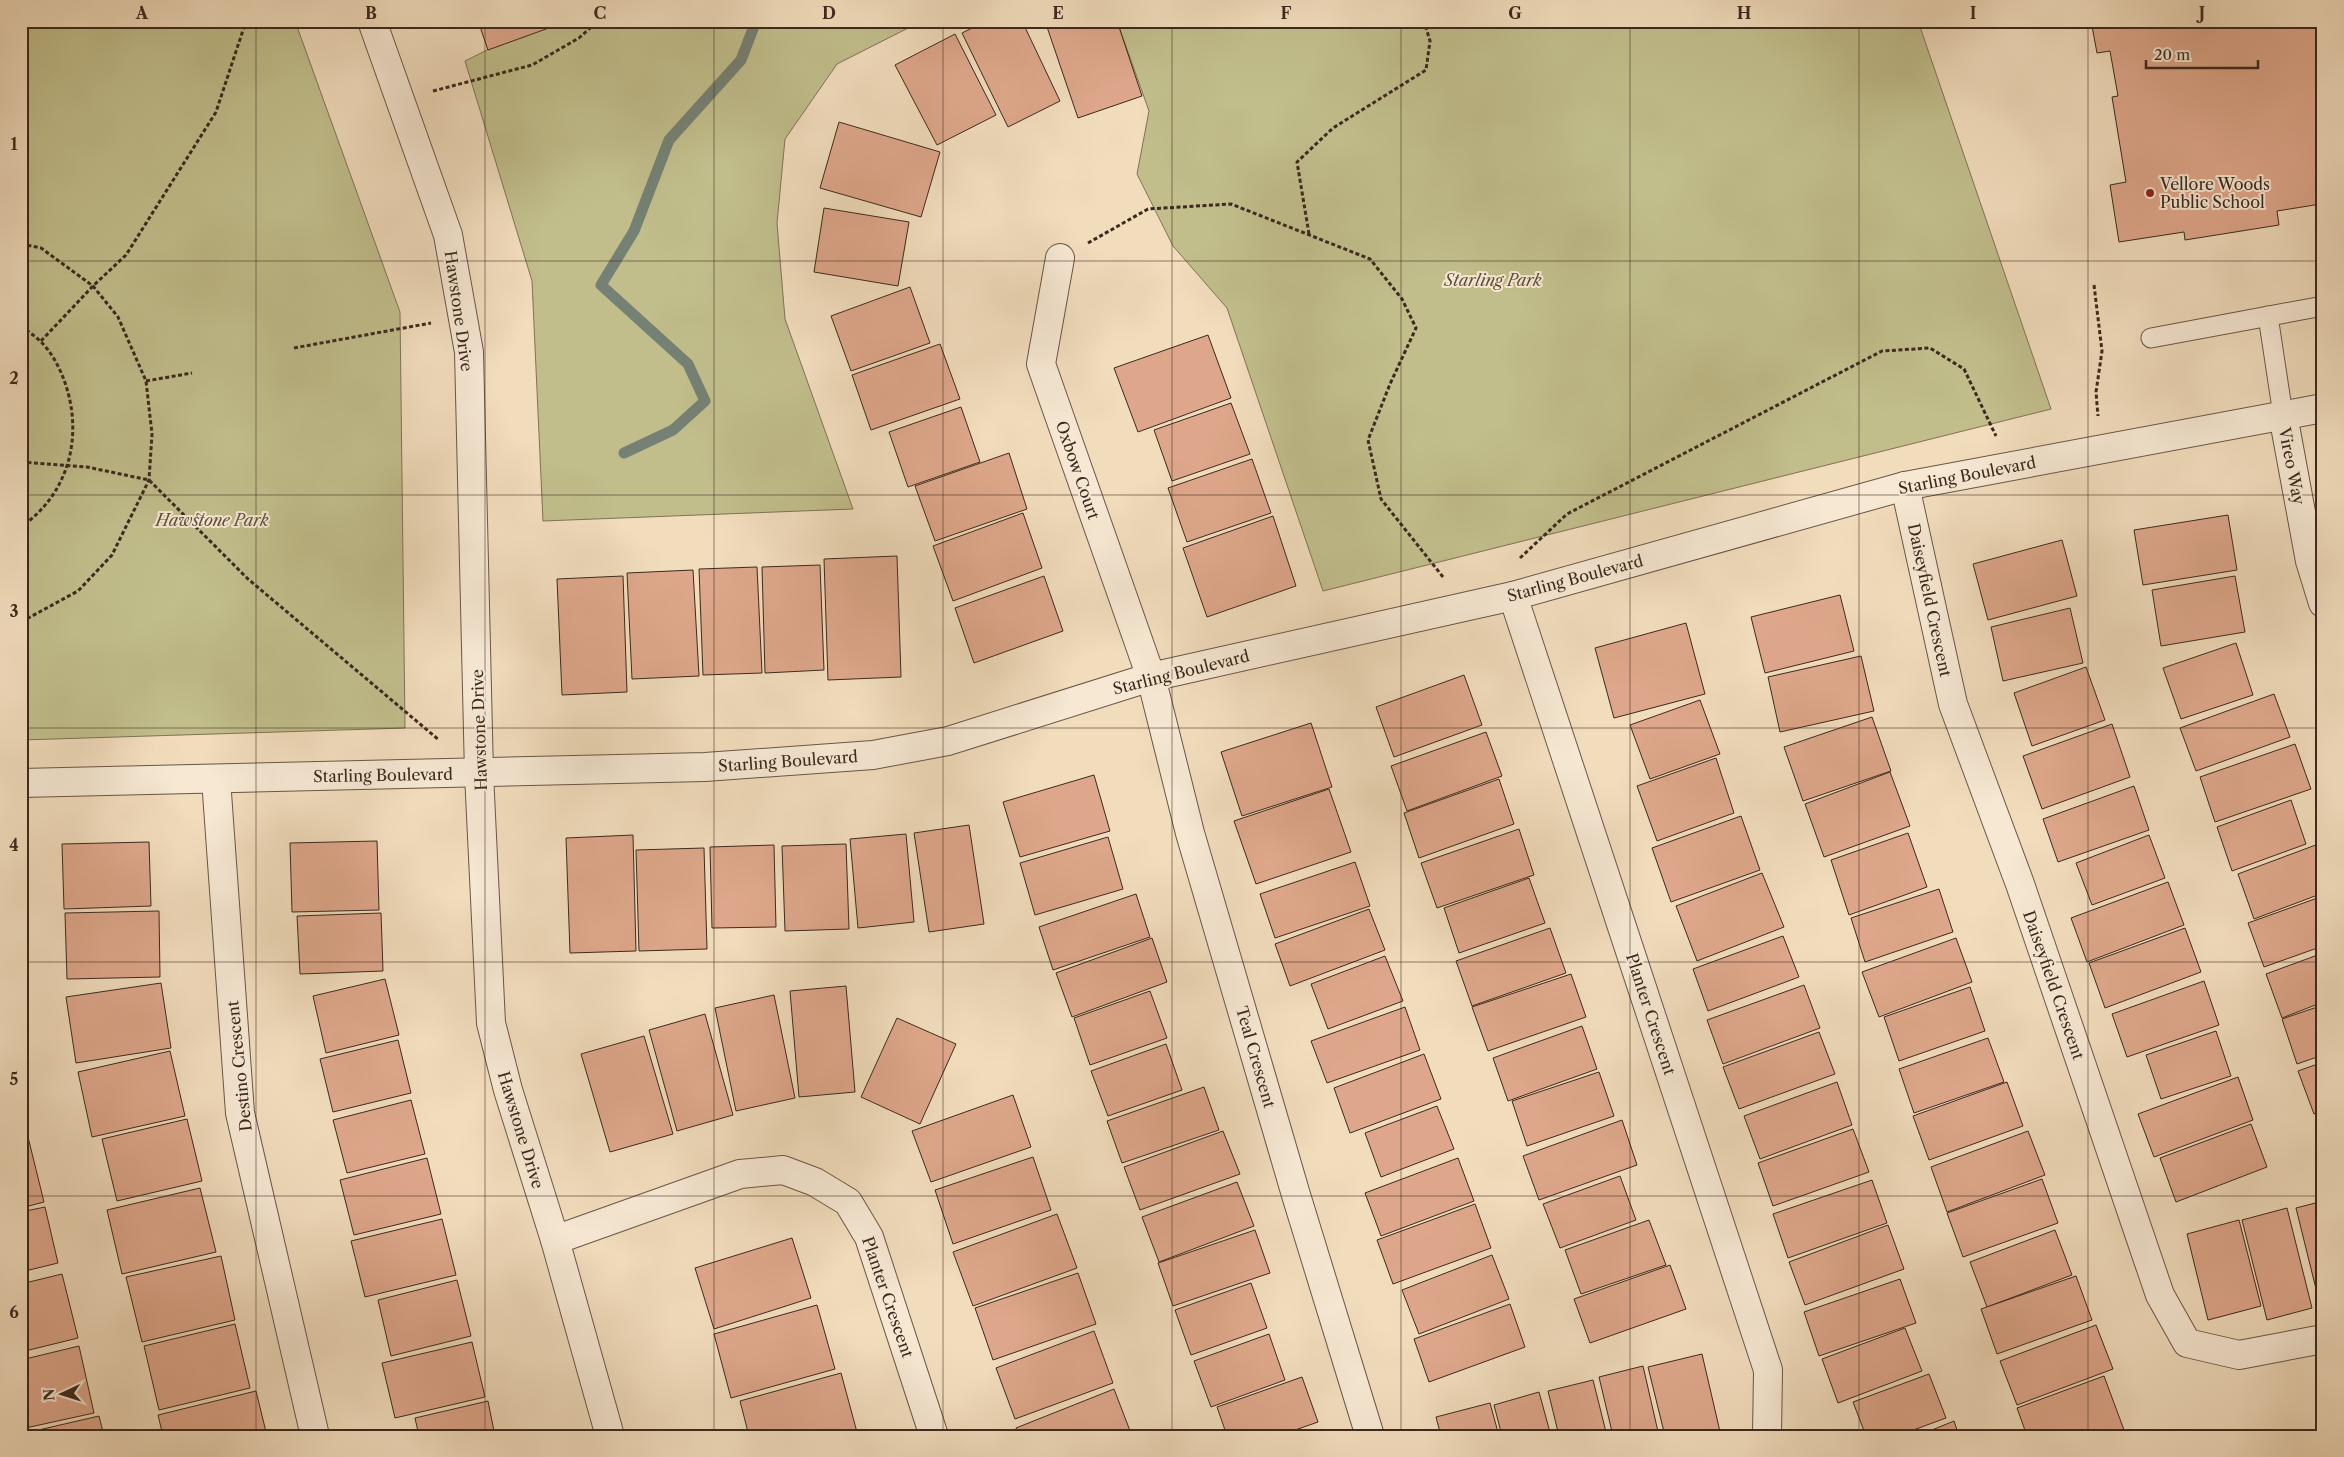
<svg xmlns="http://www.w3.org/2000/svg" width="2344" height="1457" font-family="'Libre Caslon Text',serif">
<rect width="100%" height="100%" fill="#f1dcbc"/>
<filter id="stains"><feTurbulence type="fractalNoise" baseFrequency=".004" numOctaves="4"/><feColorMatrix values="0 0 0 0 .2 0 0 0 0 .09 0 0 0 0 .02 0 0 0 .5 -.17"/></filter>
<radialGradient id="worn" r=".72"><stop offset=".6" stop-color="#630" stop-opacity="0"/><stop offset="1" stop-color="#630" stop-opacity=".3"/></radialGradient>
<g fill="#c1be8c" stroke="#7e7455">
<path d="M21 21H295L400 312 405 728 21 740Z"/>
<path d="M545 21H922L837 64 785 139 777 223 785 319 853 509 543 521 532 281 465 61Z"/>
<path d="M1117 21H1918L2051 409 1323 591 1227 308 1173 246 1137 174 1149 111Z"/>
</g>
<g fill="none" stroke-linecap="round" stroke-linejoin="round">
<path stroke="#758174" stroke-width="11" d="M624 453 673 430 705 401 688 364 601 285 634 231 669 140 741 60 756 21"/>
</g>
<g fill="#dea78b" stroke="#3c291e">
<path d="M478 21H568L488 50Z"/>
<path d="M986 21H1022L1060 101 1008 127 962 33Z"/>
<path d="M1053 21H1117L1142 96 1078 118 1046 24Z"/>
<path d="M2091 21H2323V214L2321 204 2277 211 2279 225 2185 240 2184 232 2119 242 2110 185 2126 182 2112 97 2118 96 2110 51 2097 53Z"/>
<path d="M955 34 996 115 937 145 895 65Z"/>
<path d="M839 122 940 152 921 217 820 188Z"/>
<path d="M824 208 909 222 898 286 814 272Z"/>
<path d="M910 287 930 343 851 371 831 316Z"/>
<path d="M1208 335 1231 398 1138 432 1114 368Z"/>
<path d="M940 344 960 399 871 430 852 375Z"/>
<path d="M1231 403 1250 454 1172 481 1154 430Z"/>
<path d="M961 407 980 462 908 487 889 432Z"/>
<path d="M1009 453 1027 509 935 541 915 486Z"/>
<path d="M1252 459 1271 513 1187 542 1168 488Z"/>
<path d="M1023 513 1042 568 953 601 933 546Z"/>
<path d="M2228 515 2237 570 2143 585 2134 530Z"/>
<path d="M1273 516 1296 586 1207 617 1183 548Z"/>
<path d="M2062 540 2077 596 1988 620 1973 564Z"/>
<path d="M897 556 901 677 828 680 824 559Z"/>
<path d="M820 565 824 670 765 673 762 567Z"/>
<path d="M757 567 762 673 703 675 699 569Z"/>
<path d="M693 570 699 676 632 679 627 573Z"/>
<path d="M623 576 627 692 562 695 557 579Z"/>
<path d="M1044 576 1063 631 974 663 955 608Z"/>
<path d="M2235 576 2245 632 2161 646 2152 590Z"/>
<path d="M1840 595 1854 651 1765 673 1751 617Z"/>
<path d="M2070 608 2083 663 2003 681 1991 627Z"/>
<path d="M1686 623 1705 694 1614 718 1595 648Z"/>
<path d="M2236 643 2253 695 2181 719 2163 668Z"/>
<path d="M1861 656 1874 711 1780 732 1768 677Z"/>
<path d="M2086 667 2105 720 2032 746 2014 693Z"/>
<path d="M1464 675 1482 725 1394 757 1376 707Z"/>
<path d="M2274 694 2290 737 2196 771 2180 728Z"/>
<path d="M1700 700 1720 754 1650 779 1630 725Z"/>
<path d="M1872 717 1891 771 1803 801 1784 747Z"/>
<path d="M1311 723 1332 787 1242 816 1221 752Z"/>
<path d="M2112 724 2130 777 2042 809 2023 756Z"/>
<path d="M1486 732 1502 776 1407 811 1391 766Z"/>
<path d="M2295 744 2311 789 2215 822 2200 777Z"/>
<path d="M1716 758 1734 813 1657 841 1637 786Z"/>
<path d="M1890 772 1910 826 1824 857 1805 804Z"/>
<path d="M1094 775 1110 831 1020 857 1003 802Z"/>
<path d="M1499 779 1514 824 1419 858 1404 813Z"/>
<path d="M2134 786 2149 830 2058 862 2043 819Z"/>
<path d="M1329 789 1351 852 1256 884 1234 821Z"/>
<path d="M2291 800 2306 844 2232 871 2217 827Z"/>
<path d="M1741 816 1760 870 1671 902 1652 848Z"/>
<path d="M969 825 984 924 929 932 914 833Z"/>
<path d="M1519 829 1534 875 1437 908 1421 863Z"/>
<path d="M1908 833 1927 887 1849 915 1831 860Z"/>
<path d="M906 834 914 922 858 928 850 839Z"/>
<path d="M633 835 636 951 570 953 566 838Z"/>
<path d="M2149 835 2165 878 2092 905 2076 863Z"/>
<path d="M1108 837 1123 889 1035 915 1020 863Z"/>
<path d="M377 841 379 910 292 912 290 843Z"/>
<path d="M149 842 151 906 64 909 62 844Z"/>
<path d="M2321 843 2323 893 2254 919 2238 874Z"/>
<path d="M846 844 849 929 785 931 782 846Z"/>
<path d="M774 845 776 927 712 928 710 847Z"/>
<path d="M704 848 707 949 639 951 636 850Z"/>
<path d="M1355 862 1370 906 1275 938 1260 894Z"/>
<path d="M1762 873 1784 927 1697 961 1676 906Z"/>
<path d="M1529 878 1545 923 1459 953 1444 908Z"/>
<path d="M2168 882 2184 925 2087 962 2071 918Z"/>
<path d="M1939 889 1953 932 1865 962 1851 918Z"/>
<path d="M1136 894 1150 937 1053 970 1039 927Z"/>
<path d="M2323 896V946L2264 967 2248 923Z"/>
<path d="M1369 909 1385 950 1290 986 1275 944Z"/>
<path d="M159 911 160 977 67 979 65 913Z"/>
<path d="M381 913 383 971 300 974 297 916Z"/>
<path d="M1550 928 1566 973 1472 1006 1456 961Z"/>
<path d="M2185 928 2201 972 2105 1008 2089 963Z"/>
<path d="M1783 936 1799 977 1708 1011 1693 969Z"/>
<path d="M1152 938 1167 982 1072 1017 1056 973Z"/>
<path d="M1956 938 1972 982 1879 1017 1862 972Z"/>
<path d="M2323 953V1002L2282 1018 2266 974Z"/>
<path d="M1385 956 1403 1001 1328 1029 1311 984Z"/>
<path d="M1571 974 1586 1017 1488 1051 1472 1007Z"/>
<path d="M385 979 399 1035 326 1053 313 996Z"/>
<path d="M2204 981 2219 1025 2127 1057 2112 1014Z"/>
<path d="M161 983 171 1048 76 1063 66 997Z"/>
<path d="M1804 985 1820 1028 1723 1064 1707 1020Z"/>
<path d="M846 986 855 1092 799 1097 790 991Z"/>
<path d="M1970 987 1985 1031 1899 1061 1884 1017Z"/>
<path d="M1150 991 1167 1038 1090 1065 1074 1018Z"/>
<path d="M774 995 795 1098 736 1111 715 1008Z"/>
<path d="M2323 1005V1055L2297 1064 2282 1019Z"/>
<path d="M1405 1007 1420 1050 1327 1083 1311 1041Z"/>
<path d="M705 1014 733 1115 677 1131 649 1030Z"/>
<path d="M897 1018 956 1044 920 1124 861 1097Z"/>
<path d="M1582 1026 1597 1069 1508 1101 1493 1058Z"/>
<path d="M2216 1031 2231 1076 2161 1099 2146 1055Z"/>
<path d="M1819 1032 1835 1074 1739 1109 1723 1067Z"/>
<path d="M644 1036 673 1134 610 1152 581 1054Z"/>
<path d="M1988 1038 2004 1082 1914 1113 1899 1069Z"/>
<path d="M398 1040 411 1093 333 1112 320 1059Z"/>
<path d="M1166 1044 1182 1090 1108 1116 1091 1071Z"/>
<path d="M170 1051 185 1116 92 1137 78 1072Z"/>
<path d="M1424 1054 1441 1099 1350 1133 1334 1088Z"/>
<path d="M2323 1062V1111L2314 1114 2298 1071Z"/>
<path d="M1599 1072 1614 1116 1527 1146 1512 1101Z"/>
<path d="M2238 1077 2253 1120 2154 1157 2138 1114Z"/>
<path d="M1837 1082 1852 1125 1760 1159 1744 1116Z"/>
<path d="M2007 1082 2023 1126 1929 1160 1913 1116Z"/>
<path d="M1204 1087 1219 1130 1122 1163 1107 1121Z"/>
<path d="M1013 1095 1031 1147 931 1182 912 1131Z"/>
<path d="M411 1100 425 1154 347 1173 333 1120Z"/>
<path d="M1437 1106 1454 1149 1381 1177 1365 1133Z"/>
<path d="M2323 1114V1135L2316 1116Z"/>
<path d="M187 1119 202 1181 117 1201 102 1139Z"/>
<path d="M1622 1120 1637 1165 1539 1200 1523 1156Z"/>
<path d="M2251 1124 2267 1167 2176 1202 2160 1158Z"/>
<path d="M1853 1129 1869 1172 1773 1206 1758 1163Z"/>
<path d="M1223 1131 1240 1174 1140 1210 1124 1167Z"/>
<path d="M2028 1131 2045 1175 1947 1212 1931 1167Z"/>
<path d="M28 1137 44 1202 21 1208V1138Z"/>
<path d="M1033 1157 1051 1210 953 1244 935 1190Z"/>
<path d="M427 1158 441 1214 354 1235 340 1180Z"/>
<path d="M1458 1158 1474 1201 1381 1236 1365 1193Z"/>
<path d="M1620 1176 1636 1220 1560 1248 1543 1204Z"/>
<path d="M2042 1179 2058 1223 1963 1257 1947 1213Z"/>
<path d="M1872 1180 1887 1223 1788 1258 1773 1214Z"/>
<path d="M1237 1182 1254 1226 1159 1262 1142 1217Z"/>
<path d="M200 1188 216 1252 122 1274 107 1210Z"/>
<path d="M2323 1201V1300L2319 1301 2296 1208Z"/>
<path d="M1475 1204 1491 1248 1393 1284 1377 1240Z"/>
<path d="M45 1207 58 1263 21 1272V1212Z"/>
<path d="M2287 1208 2312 1308 2267 1320 2242 1220Z"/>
<path d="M1057 1214 1077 1268 973 1306 953 1252Z"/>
<path d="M442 1219 456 1275 365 1297 351 1241Z"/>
<path d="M1649 1220 1666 1265 1581 1294 1565 1250Z"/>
<path d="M2239 1220 2261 1306 2208 1320 2187 1234Z"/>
<path d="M1888 1225 1904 1269 1805 1305 1789 1262Z"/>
<path d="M1255 1230 1270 1273 1173 1306 1158 1263Z"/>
<path d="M2055 1230 2072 1275 1987 1307 1970 1262Z"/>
<path d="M792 1238 811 1298 714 1329 695 1268Z"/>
<path d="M1492 1255 1509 1299 1419 1334 1402 1290Z"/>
<path d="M221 1256 235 1320 142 1342 126 1277Z"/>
<path d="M1670 1265 1686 1309 1590 1343 1574 1299Z"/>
<path d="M1078 1273 1096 1324 993 1360 975 1308Z"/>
<path d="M62 1274 78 1338 21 1352V1284Z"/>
<path d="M2076 1276 2092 1320 1997 1354 1981 1309Z"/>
<path d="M1900 1279 1916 1323 1819 1356 1804 1312Z"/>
<path d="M457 1280 471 1336 391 1356 378 1300Z"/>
<path d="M1251 1283 1267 1328 1191 1355 1175 1310Z"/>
<path d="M1510 1304 1525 1347 1429 1382 1414 1339Z"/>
<path d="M817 1305 835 1369 731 1398 714 1334Z"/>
<path d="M235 1324 250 1388 159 1410 144 1346Z"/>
<path d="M2096 1325 2113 1369 2017 1405 2000 1361Z"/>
<path d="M1905 1328 1922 1371 1838 1403 1822 1359Z"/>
<path d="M1094 1331 1113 1383 1015 1419 996 1368Z"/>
<path d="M1269 1334 1285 1380 1211 1407 1194 1361Z"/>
<path d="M472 1342 485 1397 395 1418 382 1363Z"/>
<path d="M79 1346 94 1413 21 1429V1360Z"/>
<path d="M1702 1354 1721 1436H1665L1648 1367Z"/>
<path d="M1643 1366 1659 1436H1613L1599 1377Z"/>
<path d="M841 1373 858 1436H749L740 1401Z"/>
<path d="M1929 1374 1946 1418 1897 1436H1866L1853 1402Z"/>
<path d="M2104 1376 2124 1430 2110 1436H2027L2017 1408Z"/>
<path d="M1302 1377 1318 1422 1278 1436H1227L1217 1407Z"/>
<path d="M1593 1380 1607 1436H1559L1548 1391Z"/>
<path d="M1114 1389 1132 1436H1019L1016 1428Z"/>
<path d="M256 1391 267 1436H163L158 1415Z"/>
<path d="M1539 1392 1551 1436H1502L1494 1405Z"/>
<path d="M488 1401 495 1436H419L415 1418Z"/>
<path d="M1490 1403 1499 1436H1441L1436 1417Z"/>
<path d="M99 1416 104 1436H21V1434Z"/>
<path d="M1954 1421 1959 1436H1917Z"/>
</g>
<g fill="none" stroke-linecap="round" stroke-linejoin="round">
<defs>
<g id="service">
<path d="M2268 316 2283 415"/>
<path d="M2151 338 2323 306"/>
</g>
<g id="minor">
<path d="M372 21 448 235 469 352 479 774 491 1023 508 1090 555 1240 610 1436"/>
<path d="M1060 258 1041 364 1151 677 1190 833 1296 1195 1370 1436"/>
<path d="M2283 415 2310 561 2323 603"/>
<path d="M1905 486 1953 704 2020 884 2160 1295 2187 1343 2239 1355 2323 1339"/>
<path d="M1513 596 1768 1370 1767 1436"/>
<path d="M216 779 240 1113 315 1436"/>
<path d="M21 783 705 767 873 755 948 741 1151 677 1513 596 1905 486 2323 408"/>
<path d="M555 1240 740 1174 783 1170 815 1182 848 1202 869 1237 934 1436"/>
</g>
</defs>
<use href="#service" stroke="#695646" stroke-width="21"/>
<use href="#minor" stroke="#695646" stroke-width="30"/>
<g stroke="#3c291e" stroke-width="3" stroke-dasharray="4 2.5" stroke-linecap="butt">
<path d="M433 91 532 65 579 38 598 21"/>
<path d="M1309 234 1297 162 1333 128 1426 70 1430 41 1424 21"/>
<path d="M1088 243 1148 209 1231 204 1370 259 1402 299 1416 328 1390 384 1368 440 1381 499 1443 577"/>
<path d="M21 244 41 248 93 286 118 317 146 381 152 434 149 480 112 555 78 591 21 622"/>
<path d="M2094 285 2102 351 2096 392 2098 416"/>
<path d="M21 326C27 331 34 335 40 341 50 350 59 366 64 380 84 434 70 493 21 527"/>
<path d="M41 341 93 286 126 255 216 112 246 21"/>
<path d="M294 348 431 323"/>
<path d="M146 381 192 373"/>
<path d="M21 462 87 467 149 480 248 579 439 740"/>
<path d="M1520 558 1567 514 1882 351 1930 348 1964 369 1996 436"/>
</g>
<use href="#service" stroke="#f6e8d3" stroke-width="19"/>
<use href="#minor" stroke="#f6e8d3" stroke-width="28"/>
</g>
<path fill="none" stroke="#3c291e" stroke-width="1" stroke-opacity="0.55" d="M256 21V1436M485 21V1436M714 21V1436M943 21V1436M1172 21V1436M1401 21V1436M1630 21V1436M1859 21V1436M2088 21V1436M21 261H2323M21 495H2323M21 728H2323M21 962H2323M21 1196H2323"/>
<circle fill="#8f2418" stroke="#f6e8d3" stroke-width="2" cx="2150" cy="193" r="5"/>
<g text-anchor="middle" stroke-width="4" stroke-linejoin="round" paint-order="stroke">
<g font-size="16" fill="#3c291e" stroke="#f6e8d3" text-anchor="start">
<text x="2160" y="190">Vellore Woods<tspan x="2160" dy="18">Public School</tspan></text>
</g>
<g font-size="16" font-style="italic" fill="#5d4e3a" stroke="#f6e8d3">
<text x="1493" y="286">Starling Park</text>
<text x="212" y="526">Hawstone Park</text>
</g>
<g font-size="16" fill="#3c291e" stroke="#f6e8d3">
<text transform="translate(459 311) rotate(82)" y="6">Hawstone Drive</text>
<text transform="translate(2292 466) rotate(79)" y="6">Vireo Way</text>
<text transform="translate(1078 470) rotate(71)" y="6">Oxbow Court</text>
<text transform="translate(1967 475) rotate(-11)" y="6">Starling Boulevard</text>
<text transform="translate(1575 578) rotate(-15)" y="6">Starling Boulevard</text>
<text transform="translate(1930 600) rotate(78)" y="6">Daiseyfield Crescent</text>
<text transform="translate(1181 672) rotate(-14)" y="6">Starling Boulevard</text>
<text transform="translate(479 730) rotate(-92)" y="6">Hawstone Drive</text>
<text transform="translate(788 761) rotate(-4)" y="6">Starling Boulevard</text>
<text transform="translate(383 775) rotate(-1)" y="6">Starling Boulevard</text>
<text transform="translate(2054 985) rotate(71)" y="6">Daiseyfield Crescent</text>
<text transform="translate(1651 1014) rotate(72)" y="6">Planter Crescent</text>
<text transform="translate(1256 1057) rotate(74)" y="6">Teal Crescent</text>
<text transform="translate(239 1066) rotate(-96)" y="6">Destino Crescent</text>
<text transform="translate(521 1130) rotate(73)" y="6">Hawstone Drive</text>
<text transform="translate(888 1297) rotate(71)" y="6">Planter Crescent</text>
</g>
</g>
<rect width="2344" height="1457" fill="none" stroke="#f1dcbc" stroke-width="55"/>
<g transform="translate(62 1394) rotate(266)" stroke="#f6e8d3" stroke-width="4" paint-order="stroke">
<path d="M0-4L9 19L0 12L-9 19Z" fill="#3c291e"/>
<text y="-8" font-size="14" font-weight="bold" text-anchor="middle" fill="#3c291e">N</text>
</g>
<path d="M2146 60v8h112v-8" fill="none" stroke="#3c291e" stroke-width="2.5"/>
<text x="2154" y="60" font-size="15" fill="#3c291e" stroke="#f6e8d3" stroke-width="4" paint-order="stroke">20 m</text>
<rect x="28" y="28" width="2288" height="1402" fill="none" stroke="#3c291e" stroke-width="2"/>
<g font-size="16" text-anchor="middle" font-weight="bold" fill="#3c291e">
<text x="142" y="19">A</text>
<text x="371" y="19">B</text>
<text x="600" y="19">C</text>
<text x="829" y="19">D</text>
<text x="1058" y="19">E</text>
<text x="1286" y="19">F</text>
<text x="1515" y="19">G</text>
<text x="1744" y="19">H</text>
<text x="1973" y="19">I</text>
<text x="2202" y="19">J</text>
<text x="14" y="150">1</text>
<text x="14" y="384">2</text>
<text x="14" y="617">3</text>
<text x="14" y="851">4</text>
<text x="14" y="1085">5</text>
<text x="14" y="1318">6</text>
</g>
<rect width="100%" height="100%" filter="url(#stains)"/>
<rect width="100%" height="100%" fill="url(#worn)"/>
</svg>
